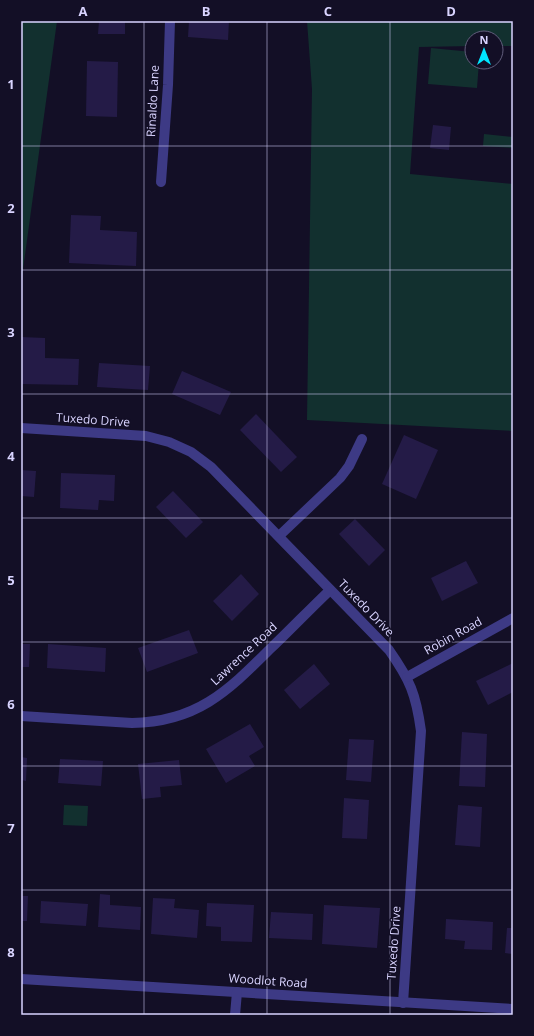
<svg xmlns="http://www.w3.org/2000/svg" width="534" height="1036" font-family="'Open Sans',sans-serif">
<rect width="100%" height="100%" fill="#130f26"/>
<g fill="#12302f">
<path d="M21 21H57L21 284Z"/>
<path d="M307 21H513V46H496V38H472V46L419 47 410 174 513 184V431L307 420 312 89Z"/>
<path d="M431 48 472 52V62H479L477 88 428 84Z"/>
<path d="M484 134 513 137V148L483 146Z"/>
<path d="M64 805 88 806 87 826 63 825Z"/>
</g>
<g fill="#241b47">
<path d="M99 21H125V34H98Z"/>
<path d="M189 21H229L228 40 188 37Z"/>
<path d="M87 61 118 62 117 117 86 116Z"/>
<path d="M433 125 451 127 449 150 430 148Z"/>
<path d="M71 215 101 216 100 230 137 232 136 266 69 263Z"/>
<path d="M21 337 45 338V358L79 359 78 385 21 384Z"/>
<path d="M99 363 150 366 148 390 97 387Z"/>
<path d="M182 371 231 392 220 415 172 394Z"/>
<path d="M256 414 297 457 281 472 240 430Z"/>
<path d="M404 435 438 450 416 499 382 484Z"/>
<path d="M21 470 36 471 34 497 21 496Z"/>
<path d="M61 473 115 475 114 501 99 500 98 510 60 508Z"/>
<path d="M173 491 203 522 186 538 156 507Z"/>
<path d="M355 519 385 550 369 566 339 534Z"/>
<path d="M466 561 478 583 442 601 431 578Z"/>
<path d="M241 574 259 594 232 621 213 601Z"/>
<path d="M189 630 198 653 147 672 138 648Z"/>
<path d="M21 644H30L29 667H21Z"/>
<path d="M48 644 106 648 105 672 47 668Z"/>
<path d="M513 663V692L488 705 476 681Z"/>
<path d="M314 664 330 684 300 709 284 690Z"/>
<path d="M250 724 264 747 249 756 255 766 226 783 206 749Z"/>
<path d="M462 732 487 734 485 787 459 786Z"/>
<path d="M349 739 374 740 371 782 346 780Z"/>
<path d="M21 757 27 758 26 781 21 780Z"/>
<path d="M60 759 103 761 101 786 58 783Z"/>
<path d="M179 760 182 785 160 787 161 797 142 799 138 764Z"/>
<path d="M344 798 369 800 367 839 342 838Z"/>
<path d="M458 805 482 807 480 847 455 845Z"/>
<path d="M100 894 110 895V905L141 907 140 930 98 927Z"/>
<path d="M21 896H28L27 921H21Z"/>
<path d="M153 898 175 899 174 908 199 910 197 938 151 934Z"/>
<path d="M41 901 88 904 86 926 40 923Z"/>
<path d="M207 903 254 905 252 942 221 941V927L206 926Z"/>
<path d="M324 905 380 908 377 948 322 944Z"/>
<path d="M271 912 313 914 312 940 269 938Z"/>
<path d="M446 919 493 922 492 950 464 949 465 941 445 939Z"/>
<path d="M507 928H513V954L505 953Z"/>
</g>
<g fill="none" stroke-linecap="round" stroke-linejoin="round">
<g stroke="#3d3a85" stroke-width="10">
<path d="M161 182 168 85 170 21"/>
<path d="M21 428 146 436 169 442 191 452 211 467 389 650C410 680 416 694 421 731L403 1003"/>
<path d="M279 536 340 478 349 466 362 439"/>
<path d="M407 677 513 618"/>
<path d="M21 716 132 723C196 722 227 692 269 650 290 630 310 609 330 590"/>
<path d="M21 979 513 1009"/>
<path d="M235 1015 237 992"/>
</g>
</g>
<path fill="none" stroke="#d9d4ff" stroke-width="1" stroke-opacity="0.55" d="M144 21V1015M267 21V1015M390 21V1015M21 146H513M21 270H513M21 394H513M21 518H513M21 642H513M21 766H513M21 890H513"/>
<g text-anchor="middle" stroke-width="3" stroke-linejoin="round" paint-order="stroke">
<g font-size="12" fill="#d9d4ff" stroke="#130f26">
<text transform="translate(153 101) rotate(-87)" y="4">Rinaldo Lane</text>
<text transform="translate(93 420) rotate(4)" y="4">Tuxedo Drive</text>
<text transform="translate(366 608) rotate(46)" y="4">Tuxedo Drive</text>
<text transform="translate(453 636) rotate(-29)" y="4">Robin Road</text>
<text transform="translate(244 654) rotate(-43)" y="4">Lawrence Road</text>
<text transform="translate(394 943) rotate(-86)" y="4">Tuxedo Drive</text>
<text transform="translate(268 981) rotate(4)" y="4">Woodlot Road</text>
</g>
</g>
<rect width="534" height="1036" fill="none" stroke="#130f26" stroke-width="44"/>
<g transform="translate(484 50)"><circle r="19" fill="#130f26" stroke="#625e7d"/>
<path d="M0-3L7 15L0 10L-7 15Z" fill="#00e5ff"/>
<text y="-6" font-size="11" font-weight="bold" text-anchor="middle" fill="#d9d4ff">N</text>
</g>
<rect x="22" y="22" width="490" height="992" fill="none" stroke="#d9d4ff" stroke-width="1.5"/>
<g font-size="13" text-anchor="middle" font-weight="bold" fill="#d9d4ff">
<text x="83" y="16">A</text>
<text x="206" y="16">B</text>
<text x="328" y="16">C</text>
<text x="451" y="16">D</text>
<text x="11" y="89">1</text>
<text x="11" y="213">2</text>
<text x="11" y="337">3</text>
<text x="11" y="461">4</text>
<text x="11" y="585">5</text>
<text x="11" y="709">6</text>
<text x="11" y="833">7</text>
<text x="11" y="957">8</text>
</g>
</svg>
